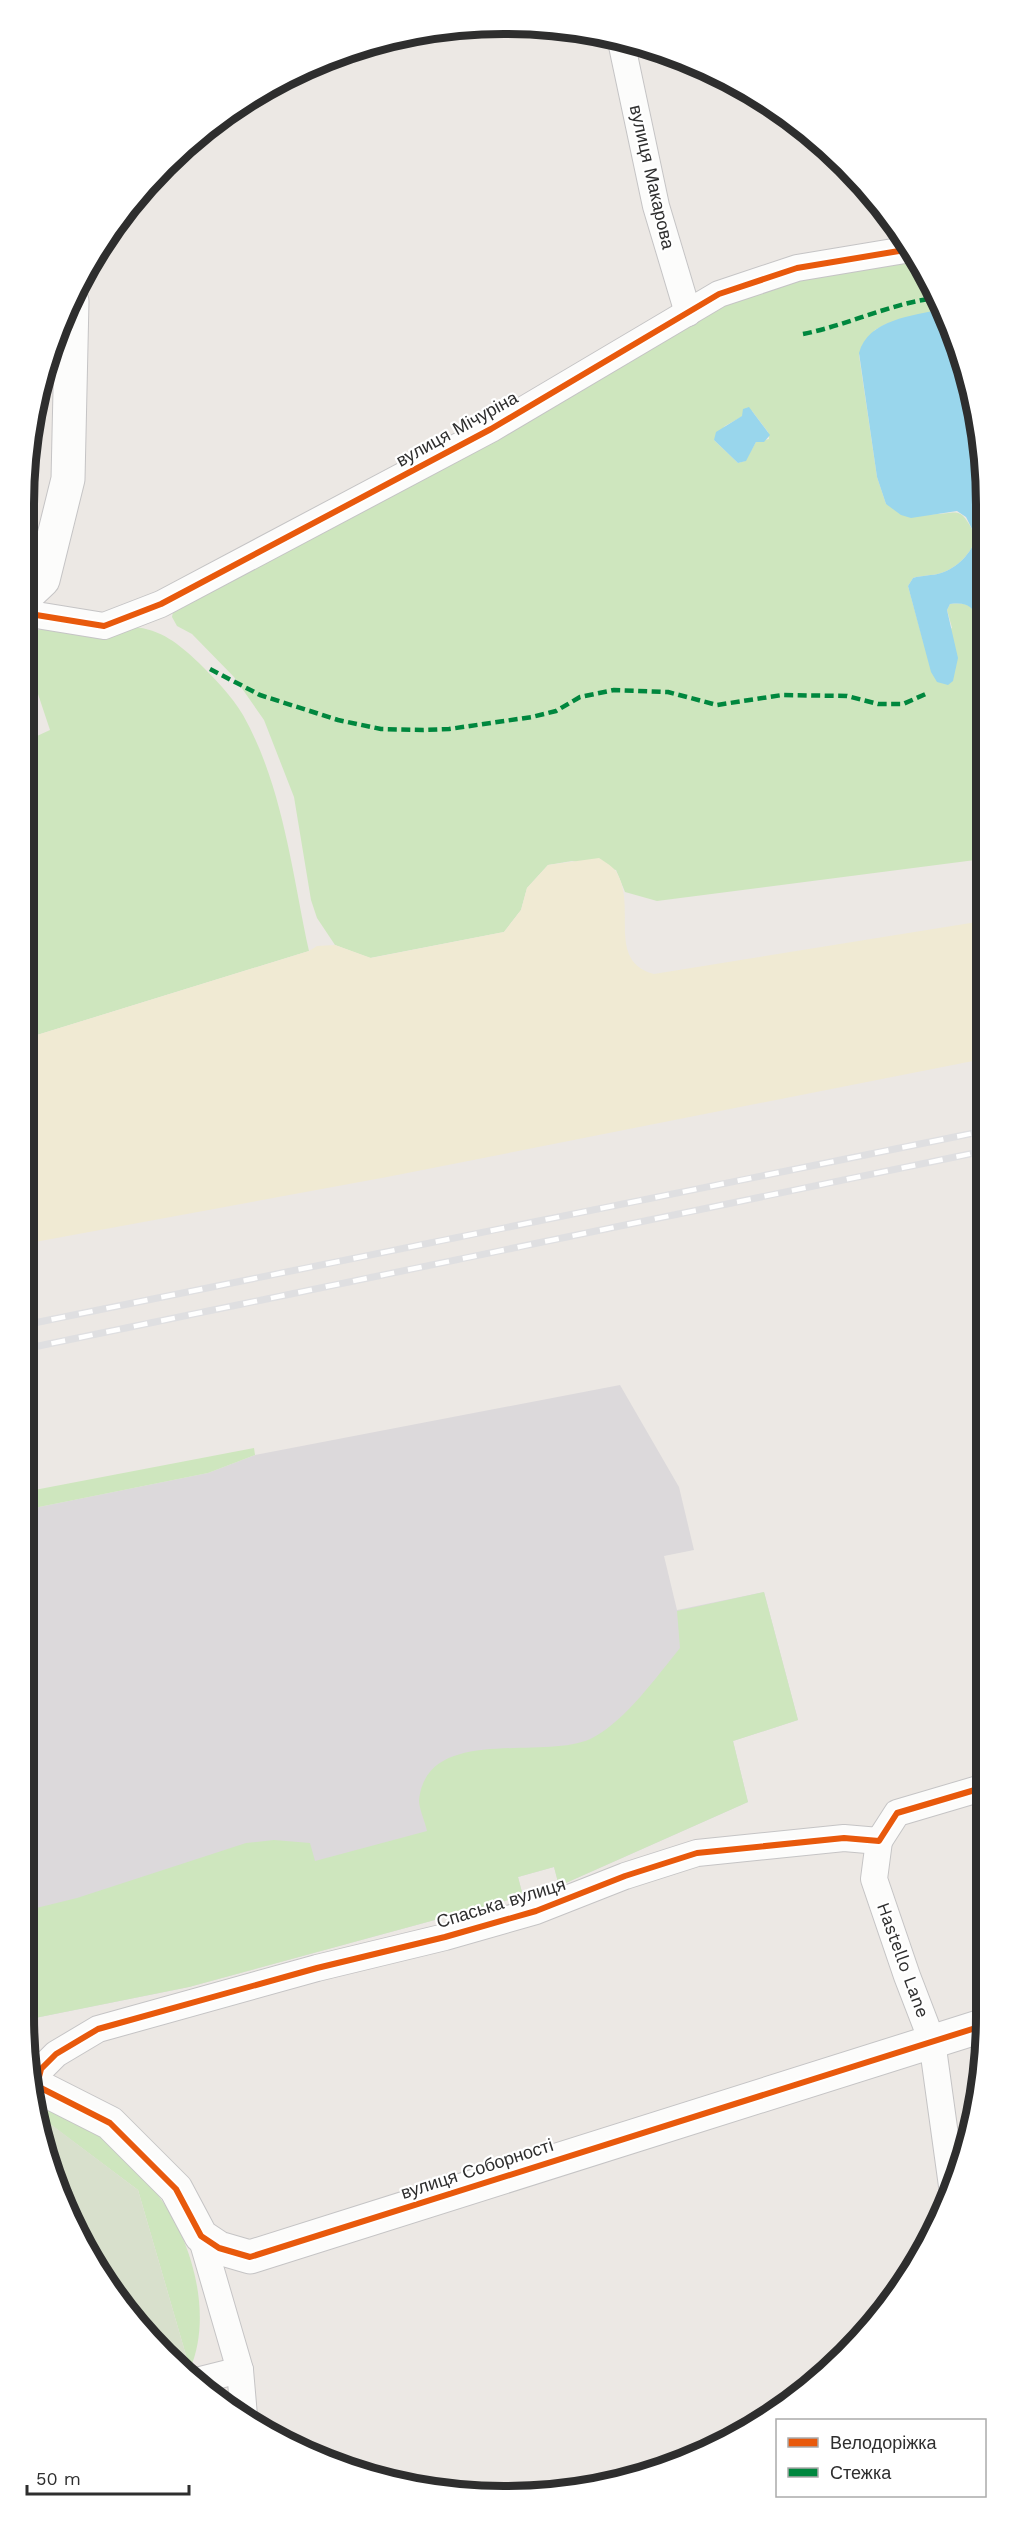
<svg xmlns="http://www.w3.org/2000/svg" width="1010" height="2521" font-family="'Work Sans',sans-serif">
<rect width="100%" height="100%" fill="#ece8e4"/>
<path fill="#dcd9db" d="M620 1385 679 1487 694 1550 664 1556 677 1610 764 1592 798 1720 733 1741 748 1802 559 1886 554 1867 518 1877 523 1896 189 1987 25 2020 24 1510 208 1473 255 1455Z"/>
<g fill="#cee6be" fill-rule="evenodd">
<path d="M911 259 942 309 886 324 875 330 859 355 877 477 886 504C899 507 914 513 928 514 959 516 958 501 976 537 972 553 957 568 941 573 932 576 922 575 913 578L908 586 924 644 952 628 947 610 950 604C970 602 968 606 982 617L983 859 657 901 625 892 616 870 572 861 548 865 527 888 521 910 504 932 370 958 335 945 317 918 311 900 294 797 264 720 234 677 192 634 177 626 172 617 174 607 728 298 799 275ZM752 411 768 432 769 439 756 442 745 461 738 463 714 440 725 426Z"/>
<path d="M133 627C161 629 179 644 199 663 214 678 232 696 243 715 283 786 292 873 309 951L24 1039V742L50 730 24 652V634L46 628Z"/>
<path d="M254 1448 255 1455 208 1473 24 1510V1492Z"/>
<path d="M764 1592 798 1720 733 1741 748 1802 559 1886 554 1867 518 1877 523 1896 189 1987 25 2020 24 1911 77 1898 246 1843 274 1840 310 1843 315 1861 427 1831C425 1821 419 1809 419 1800 427 1722 549 1763 594 1737 626 1720 657 1676 680 1648L677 1611Z"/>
<path d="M39 2108C60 2114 80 2122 98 2134 107 2141 115 2151 124 2160 133 2169 144 2178 153 2189 191 2233 214 2314 190 2369L138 2190 46 2121 41 2120Z"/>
</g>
<path fill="#f0ead3" d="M599 858C605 862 614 867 617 873 637 908 606 961 654 974L983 921V1059L387 1177 24 1244V1039L309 951 317 946 335 945 371 958 504 932 521 910 527 888 548 865Z"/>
<path fill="#d8e0cc" d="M41 2120H45L138 2190 190 2369 143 2333 88 2256 50 2171Z"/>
<g fill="#99d6ec">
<path d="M942 309 949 321 982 442V617C968 607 970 602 950 604L947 610 958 658 953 681 948 685 937 682 931 672 908 586 913 578C922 575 932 576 941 573 957 568 972 553 976 537L966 517 957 511 911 518 901 515 886 504 877 477 859 353C868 319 913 316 942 309Z"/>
<path d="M749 407 770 435 764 442H756L746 461 738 463 714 440 716 432 742 416 743 409Z"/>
</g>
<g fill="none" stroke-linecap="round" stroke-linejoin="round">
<defs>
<g id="street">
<path d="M621 41 656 206 688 313"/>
<path d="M24 613 104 626 161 604 491 429 719 294 797 268 905 250"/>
<path d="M879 1841 874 1879 907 1976 932 2041 952 2186"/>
<path d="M37 2085 41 2069 56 2054 98 2029 317 1968 445 1937 536 1911 625 1876 697 1853 844 1838 879 1841 897 1813 985 1787"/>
<path d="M201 2236 240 2370 244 2416"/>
<path d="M200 2380 240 2370"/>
</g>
<g id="secondary">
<path d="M24 598 43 580 68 479 72 301"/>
<path d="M35 2085 110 2123 176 2189 201 2236 219 2248 250 2257 985 2025"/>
</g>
</defs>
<use href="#street" stroke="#c5c4c5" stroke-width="28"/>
<use href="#secondary" stroke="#c5c4c5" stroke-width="35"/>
<use href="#street" stroke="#fcfcfb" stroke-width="26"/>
<use href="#secondary" stroke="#fcfcfb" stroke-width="33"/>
<defs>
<g id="rail">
<path d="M24 1325 984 1131"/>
<path d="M24 1349 984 1151"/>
</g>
</defs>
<use href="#rail" stroke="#dfdfe1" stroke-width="7"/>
<use href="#rail" stroke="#fff" stroke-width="4.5" stroke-dasharray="14" stroke-linecap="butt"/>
<g stroke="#00873e" stroke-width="4.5" stroke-dasharray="9 4.5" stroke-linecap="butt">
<path d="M803 334C848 325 889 304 935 298"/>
<path d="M210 669 260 695 338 720 381 729 423 730 449 729 532 717 556 711 580 697 614 690 668 692 717 705 782 695 847 696 878 704H903L928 693"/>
</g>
<defs>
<g id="cycleway">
<path d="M24 613 104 626 161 604 491 429 719 294 797 268 905 250"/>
<path d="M35 2085 110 2123 176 2189 201 2236 219 2248 250 2257 985 2025"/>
<path d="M37 2085 41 2069 56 2054 98 2029 317 1968 445 1937 536 1911 625 1876 697 1853 844 1838 879 1841 897 1813 985 1787"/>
</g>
</defs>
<use href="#cycleway" stroke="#fff" stroke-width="10"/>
<use href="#cycleway" stroke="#e8590c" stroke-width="6"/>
</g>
<g text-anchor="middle" stroke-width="4.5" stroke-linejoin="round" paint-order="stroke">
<g font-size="18" fill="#2e2e2e" stroke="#fff">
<text transform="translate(652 177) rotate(77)" y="6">вулиця Макарова</text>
<text transform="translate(457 429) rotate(-29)" y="6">вулиця Мічуріна</text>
<text transform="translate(501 1903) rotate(-17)" y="6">Спаська вулиця</text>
<text transform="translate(903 1960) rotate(70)" y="6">Hastello Lane</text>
<text transform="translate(477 2169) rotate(-18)" y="6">вулиця Соборності</text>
</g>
</g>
<path d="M0 0H1010V2521H0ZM504 34H506A470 470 0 0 1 976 504V2016A470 470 0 0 1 506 2486H504A470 470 0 0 1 34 2016V504A470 470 0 0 1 504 34Z" fill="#fff" fill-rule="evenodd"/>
<path fill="none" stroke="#2e2e2e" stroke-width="8" d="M504 34H506A470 470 0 0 1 976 504V2016A470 470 0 0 1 506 2486H504A470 470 0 0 1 34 2016V504A470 470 0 0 1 504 34Z"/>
<rect x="776" y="2419" width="210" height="78" fill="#ffffff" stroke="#ababab" stroke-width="1.5"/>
<rect x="788" y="2438" width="30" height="9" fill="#e8590c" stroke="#ababab" stroke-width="1.5"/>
<text x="830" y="2449" font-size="18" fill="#2e2e2e">Велодоріжка</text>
<rect x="788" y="2468" width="30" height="9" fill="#00873e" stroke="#ababab" stroke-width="1.5"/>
<text x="830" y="2479" font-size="18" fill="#2e2e2e">Стежка</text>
<path d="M27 2485v9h162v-9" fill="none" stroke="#2e2e2e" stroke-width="3"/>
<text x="36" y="2485" font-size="18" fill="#2e2e2e" stroke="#ffffff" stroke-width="4.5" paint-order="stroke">50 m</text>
</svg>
